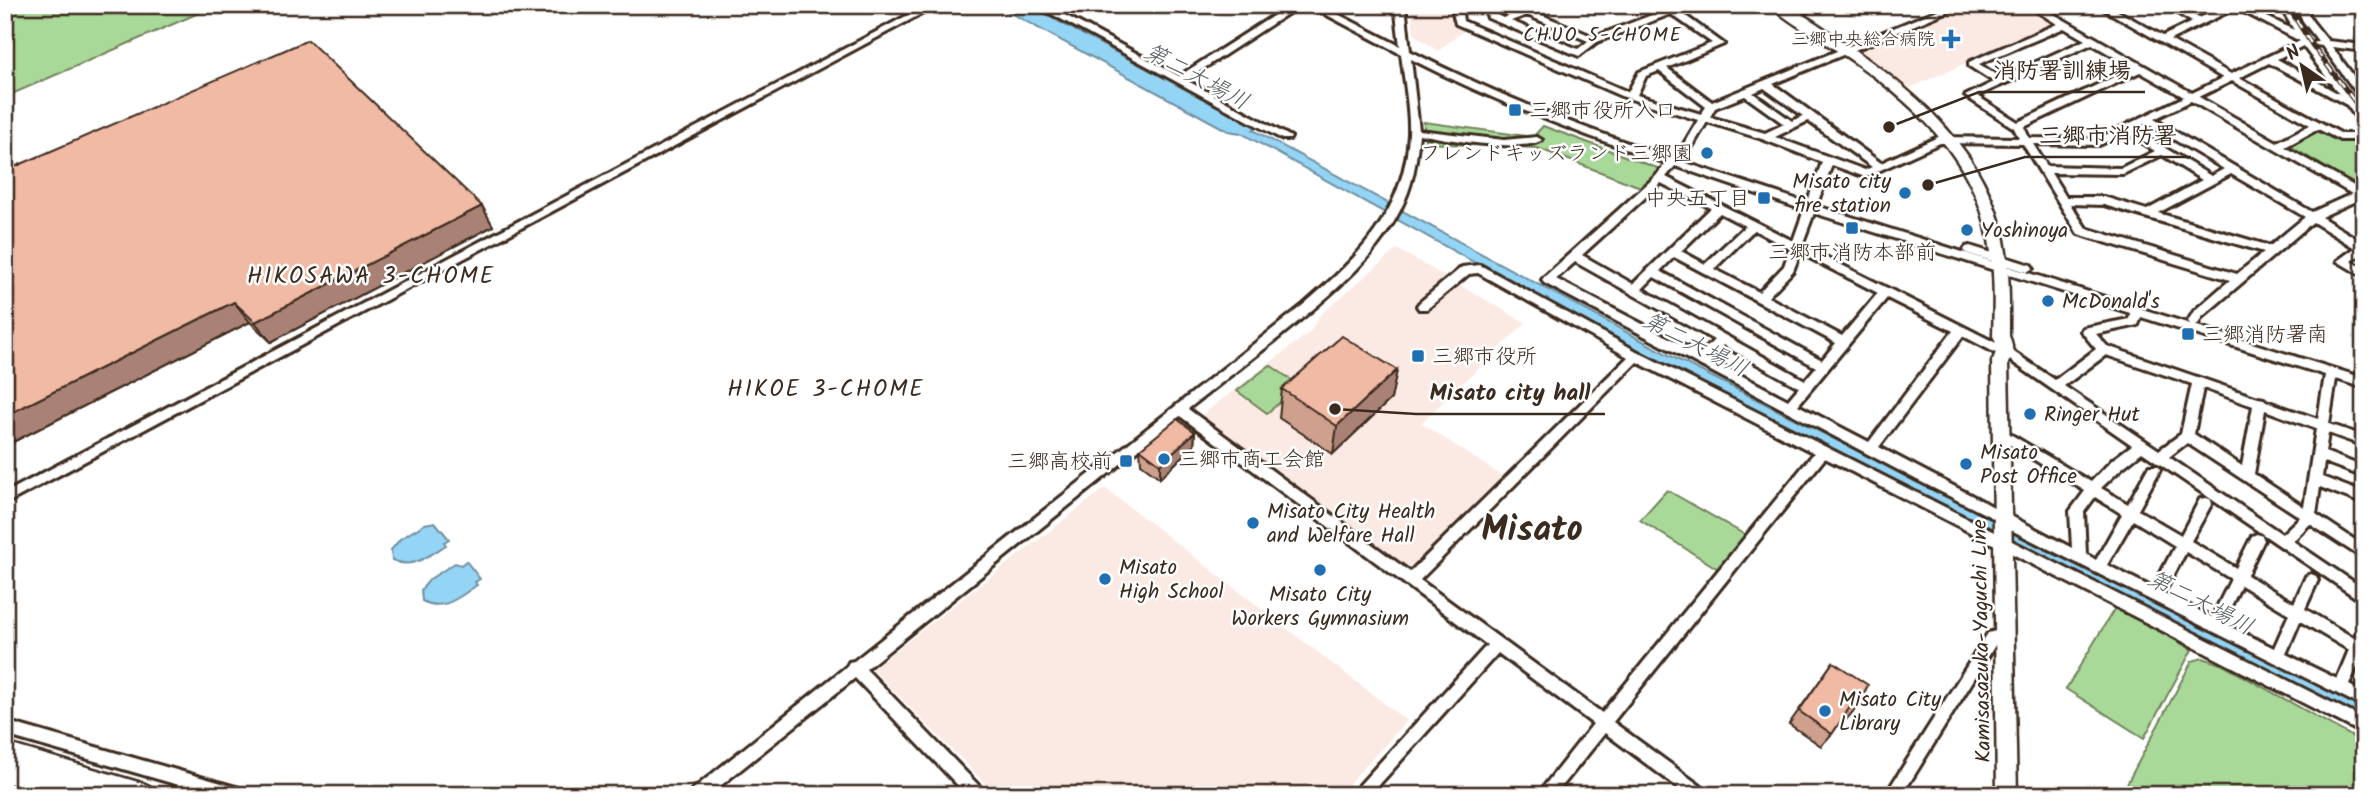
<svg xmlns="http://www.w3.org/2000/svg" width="2369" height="800" font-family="Kalam,'Klee One',sans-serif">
<rect width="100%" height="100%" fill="#fff"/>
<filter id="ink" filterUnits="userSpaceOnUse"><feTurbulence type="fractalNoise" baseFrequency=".0143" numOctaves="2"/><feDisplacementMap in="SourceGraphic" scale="14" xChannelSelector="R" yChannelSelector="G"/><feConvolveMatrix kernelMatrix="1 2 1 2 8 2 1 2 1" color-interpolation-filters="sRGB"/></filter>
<g filter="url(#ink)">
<g fill="#fbeae4">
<path d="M1411 5H1453L1455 23 1467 28 1438 51 1414 34Z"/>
<path d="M1971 5H2026L2056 23 1910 88 1856 51Z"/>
<path d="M1397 249 1526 323 1421 423 1502 476 1414 566H1406L1202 415 1311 331 1319 316Z"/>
<path d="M1105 488 1407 721 1338 795H997L872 669Z"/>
</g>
<g fill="#a9d999" stroke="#72825c" stroke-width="2">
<path d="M5 5H217L5 97Z"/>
<path d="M1424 122 1533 137 1543 126 1660 169 1643 188 1537 148 1425 143Z"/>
<path d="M2318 130 2339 140 2364 141V187H2358L2290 146Z"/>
<path d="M1270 365 1300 386 1267 413 1237 391Z"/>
<path d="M1667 490 1747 536 1718 569 1640 520Z"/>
<path d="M2116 606 2192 650 2144 738 2066 689Z"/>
<path d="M2203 658 2223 665 2364 743V795H2121L2192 661Z"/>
</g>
<g fill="#94d4f5" stroke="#70909f" stroke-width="2">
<path d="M996 5H1028L1256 127 1253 130 1665 353 2364 708V724L1630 349 1241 133 1228 131Z"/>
<path d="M435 522 449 539 444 542 446 545C428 556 413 570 392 560L391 550 400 539 425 524Z"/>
<path d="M466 561 480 579 475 582 477 585C459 597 444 612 422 601L421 590 430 579 455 563 461 565Z"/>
</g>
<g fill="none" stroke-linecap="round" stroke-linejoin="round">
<defs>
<g id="minor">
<path d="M927 5H938L5 504V493Z"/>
<path d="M1035 5H1046L1179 76 1290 5H1301L1186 80 1291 137 1290 139H1282Z"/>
<path d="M1308 5H1320L1400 46 1395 5H1405L1410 51C1494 94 1583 129 1673 158L1676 157 1698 120 1621 96 1456 24 1451 5H1461L1463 21 1628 92 1639 72 1712 43 1671 14 1597 42 1579 56 1488 18 1484 5H1494L1495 14 1503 18 1537 5H1550L1535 12 1594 37 1678 5H1691L1679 11 1724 44 1667 68 1712 102 1950 5H1963L1773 84 1881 163 1938 137 2019 138 2014 128 1965 96 1994 82 1969 66V62L2057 24 2027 5H2038L2192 93 2223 78 2096 5H2107L2163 36 2192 22 2164 5H2175L2199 18C2221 8 2233 0 2256 11L2268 5H2289L2309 41 2364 114V124L2360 123 2347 105 2269 63 2239 78 2342 134H2364V140H2340L2318 129 2285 147 2361 190H2364V197L2321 217 2364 243V252L2351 261 2364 268V277L2337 261 2355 248 2313 222 2202 317 2198 324 2194 325 2364 378V388L2336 379 2329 424 2364 436V446L2328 433 2325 452 2364 467V477L2324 462 2322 477 2364 493V504L2320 487 2316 514 2364 546V559L2310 524 2293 541 2364 589V603L2142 452 2122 468 2101 488 2128 504 2149 466H2159L2160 470 2138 510 2181 535 2200 499 2205 498 2210 499 2212 503 2191 541 2236 568 2252 536 2257 534 2262 536 2264 540 2247 575 2294 603 2306 576 2311 574 2316 576 2318 580 2305 609 2354 638 2359 627 2364 625V658L2361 657 2349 685 2364 693V707L1997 523 1995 519 1917 480 1544 283 1542 280 1544 277 1656 176 1666 163C1580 134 1493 101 1411 59L1419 130 1504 140 1537 137 1542 140C1523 153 1444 139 1419 134 1417 154 1415 173 1408 192 1385 255 1326 298 1277 339 1247 362 1218 386 1188 409L1410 572 1628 357 1478 273 1469 274 1427 309H1419L1417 306 1419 303 1462 267 1480 265 1640 353 2364 719V734L1825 458 1613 722 1706 790 1709 795H1688L1605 733 1555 795H1537L1593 724 1498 653 1370 795H1352L1355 790 1487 645 1180 416 866 669 983 790 986 795H967L855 678 709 795H689L692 790 847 666 849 662 854 661 1303 305C1359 257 1405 212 1409 134 1410 108 1404 80 1401 54ZM2280 6 2294 30 2263 15ZM2236 8 2300 41 2231 74 2170 40ZM1527 15 1588 41 1578 49 1511 21ZM2064 28 2085 40 2001 78 1979 64ZM2092 44 2133 68 2018 122 1977 96ZM2303 46 2339 94 2277 59ZM1659 71 1706 107 1701 114 1637 95 1646 76ZM2140 72 2184 97 2097 139 2029 138 2024 127ZM2232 81 2310 125 2277 142 2199 97ZM1764 88 1803 116 1792 121 1753 93ZM1745 96 1784 124 1765 133 1710 117 1715 108ZM2191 101 2352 194 2312 212 2154 119ZM1808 121 1872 167 1865 170 1775 137ZM1707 122 1762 139 1822 162 1808 201 1813 205 1818 201 1832 165 1865 177 1940 143 2023 144 2078 234 2230 280 2194 311 2188 321 2190 324 1814 205 1683 162ZM2146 123 2224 169 2211 176 2134 129ZM2126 133 2155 151 2121 168 2047 166 2033 144 2099 145ZM2162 155 2202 180 2147 210 2104 197H2066L2051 173 2123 174ZM1675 166 1804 210 1793 241 1666 177ZM2231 174 2305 217 2270 246 2158 213ZM1661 183 1711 208 1633 284 1582 255ZM2070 204 2104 205 2264 252 2237 274 2086 228ZM1720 213 1745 226 1705 264 1681 251ZM1814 213 2130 313 2129 319 2083 328 2081 331 2096 349 2055 380 2008 348 2002 347 2000 345 1802 245ZM1754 230 1790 249 1784 266 1759 292 1714 269ZM1800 253 1878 293 1842 336 1768 297 1793 271ZM1674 257 1836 343 1822 360 1660 271ZM1575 262 1714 340 1700 354 1556 279ZM1654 277 1816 367 1805 380 1642 289ZM1887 298 1953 331 1869 442 1798 405ZM2141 317 2325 375 2318 419 2266 401 2264 399 2258 398 2107 346 2096 334 2138 325ZM1963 336 1992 351 1998 352 2132 445 2112 460 2091 482 2005 431H1997L1995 434 1997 437 2085 491 2070 511 2072 548 1879 447ZM1723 345 1799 387 1788 400 1710 359ZM2106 355 2192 384 2181 434 2159 450 2064 386ZM1637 362 1814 453 1602 713 1420 580ZM2203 388 2253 406 2242 466 2194 434ZM2265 410 2316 429 2304 507 2254 474ZM2187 443 2300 517 2282 534 2169 457ZM2095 497 2122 514 2096 560 2086 554 2084 512ZM2133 520 2175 546 2153 588 2107 565ZM2186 552 2231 579 2212 617 2164 593ZM2241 585 2289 614 2274 648 2223 623ZM2300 621 2349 650 2337 679 2286 654Z"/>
<path d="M1808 5H1821L1795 17H1789L1787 15Z"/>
<path d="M2296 5H2305L2312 21 2328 41 2364 45V51L2332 47 2364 90V100L2361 99 2322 46 2316 45 2314 43 2318 41 2303 21Z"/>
<path d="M1970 246 2031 265 2033 268 2027 272 1966 253 1964 250 1966 247Z"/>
<path d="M2003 629 2008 631 2010 635 2008 639 1997 642 1902 795H1885L1988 633Z"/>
<path d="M5 721 239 788 244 790 247 795H213L5 735Z"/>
</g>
<path id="major" d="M1770 5C1797 5 1826 31 1849 46 1919 94 1987 153 2004 240 2010 272 2009 304 2009 336 2013 344 2014 356 2008 363L2017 795H1997L1992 361C1997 353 1998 345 1993 336 1994 304 1995 272 1989 240 1975 161 1917 106 1854 62 1829 44 1791 25 1770 5Z"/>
<path id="highway" d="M5 743 145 784 153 788 156 795H50L5 782Z"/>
</defs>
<use href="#minor" stroke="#3b2a1e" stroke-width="6"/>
<use href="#major" stroke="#3b2a1e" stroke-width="5"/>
<use href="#highway" stroke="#3b2a1e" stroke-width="5"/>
<use href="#minor" fill="#fff" fill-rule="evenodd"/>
<use href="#major" fill="#fff" fill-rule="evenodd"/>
<use href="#highway" fill="#fff" fill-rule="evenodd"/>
<defs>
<path id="rail" d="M2287 5 2312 45 2364 114"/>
</defs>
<use href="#rail" stroke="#3b2a1e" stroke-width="5"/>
<use href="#rail" stroke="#fff" stroke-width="2.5" stroke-dasharray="9" stroke-linecap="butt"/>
</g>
<g fill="#cfa08e" stroke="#3b2a1e" stroke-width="2">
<path d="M5 171 482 206 493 226 271 342 250 322 5 446Z"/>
<path d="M1397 370 1391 399 1333 454 1279 418 1282 389Z"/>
<path d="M1195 432 1194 446 1160 478 1141 464 1140 449Z"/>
<path d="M1833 662 1857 707 1846 720 1843 718 1832 734 1821 746 1789 724Z"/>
</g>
<g fill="#a98274" stroke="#3b2a1e" stroke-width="2">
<path d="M482 206 493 226 271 342 255 322Z"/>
<path d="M234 302 250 322 5 446V416Z"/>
<path d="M1397 370 1391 399 1333 454 1337 426Z"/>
<path d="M1195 432 1194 446 1160 478V464Z"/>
</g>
<g fill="#f1baa5" stroke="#3b2a1e" stroke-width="2">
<path d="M308 40 482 206 255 322 234 302 5 416V171Z"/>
<path d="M1342 336 1397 370 1337 426 1282 389Z"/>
<path d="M1177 419 1195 432 1160 464 1140 449Z"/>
<path d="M1833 662 1868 685 1857 707 1852 704 1832 734 1799 711Z"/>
</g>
</g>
<g fill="#1f6fb2" stroke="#fff" stroke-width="2.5">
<path d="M1947.5 28.5h7v7h7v7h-7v7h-7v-7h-7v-7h7z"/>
<rect x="1508" y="103" width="14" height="14" rx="3.5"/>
<circle cx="1707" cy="153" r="7"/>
<circle cx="1905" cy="193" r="7"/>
<rect x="1757" y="191" width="14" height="14" rx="3.5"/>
<rect x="1845" y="221" width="14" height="14" rx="3.5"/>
<circle cx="1967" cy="230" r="7"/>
<circle cx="2048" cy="301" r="7"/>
<rect x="2181" y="327" width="14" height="14" rx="3.5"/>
<rect x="1411" y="349" width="14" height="14" rx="3.5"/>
<circle cx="2030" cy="414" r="7"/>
<circle cx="1164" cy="459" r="7"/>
<rect x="1119" y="454" width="14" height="14" rx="3.5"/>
<circle cx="1966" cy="464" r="7"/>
<circle cx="1253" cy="523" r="7"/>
<circle cx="1320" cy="570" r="7"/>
<circle cx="1105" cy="579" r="7"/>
<circle cx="1825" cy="711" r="7"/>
</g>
<g text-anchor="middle" stroke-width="5" stroke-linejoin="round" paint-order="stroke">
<g font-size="18" fill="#3b2a1e" stroke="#fff" text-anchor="end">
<text x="1935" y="45">三郷中央総合病院</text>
</g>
<g font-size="19" letter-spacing="2" fill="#3b2a1e" stroke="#fff">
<text x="1603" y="41">CHUO 5-CHOME</text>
</g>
<g font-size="21" fill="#3b2a1e" stroke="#fff" text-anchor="start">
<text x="1529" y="117">三郷市役所入口</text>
<text x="1693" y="160" text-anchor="end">フレンドキッズランド三郷園</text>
<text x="1891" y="188" text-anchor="end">Misato city<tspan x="1891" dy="24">fire station</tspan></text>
<text x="1750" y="205" text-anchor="end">中央五丁目</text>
<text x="1981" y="237">Yoshinoya</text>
<text x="1852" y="259" text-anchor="middle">三郷市消防本部前</text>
<text x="2062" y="308">McDonald's</text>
<text x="2202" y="341">三郷消防署南</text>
<text x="1432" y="363">三郷市役所</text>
<text x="2044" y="421">Ringer Hut</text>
<text x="1980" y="459">Misato<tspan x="1980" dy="24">Post Office</tspan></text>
<text x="1178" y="466">三郷市商工会館</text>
<text x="1112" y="468" text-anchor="end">三郷高校前</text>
<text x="1267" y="518">Misato City Health<tspan x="1267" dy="24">and Welfare Hall</tspan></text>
<text x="1119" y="574">Misato<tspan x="1119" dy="24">High School</tspan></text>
<text x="1320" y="601" text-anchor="middle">Misato City<tspan x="1320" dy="24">Workers Gymnasium</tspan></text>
<text x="1839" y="706">Misato City<tspan x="1839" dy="24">Library</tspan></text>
</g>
<g font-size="21" fill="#3b2a1e" stroke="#fff">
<text transform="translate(1981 641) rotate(-91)" y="7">Kamisasazuka-Yaguchi Line</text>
</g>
<g font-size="23" font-style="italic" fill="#565d5e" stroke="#fff">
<text transform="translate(1197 76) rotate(28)" y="8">第二大場川</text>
<text transform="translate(1696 344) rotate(27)" y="8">第二大場川</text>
<text transform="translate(2201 602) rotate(27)" y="8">第二大場川</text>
</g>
<g font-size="23" letter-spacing="2" fill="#3b2a1e" stroke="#fff">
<text x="371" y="283">HIKOSAWA 3-CHOME</text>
<text x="826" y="396">HIKOE 3-CHOME</text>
</g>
<g font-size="35" font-weight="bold" fill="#3b2a1e" stroke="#fff">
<text x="1532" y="540">Misato</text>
</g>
</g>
<path fill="none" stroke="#3b2a1e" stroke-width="2.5" d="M1889 127L1979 92H2145M1928 185L2025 157H2191M1335 409L1416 414H1605"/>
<g fill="#3b2a1e" stroke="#fff" stroke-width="2.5">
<circle cx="1889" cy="127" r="7"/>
<circle cx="1928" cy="185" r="7"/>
<circle cx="1335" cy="409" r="7"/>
</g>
<g font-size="23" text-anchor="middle" font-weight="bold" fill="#3b2a1e" stroke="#fff" stroke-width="5" stroke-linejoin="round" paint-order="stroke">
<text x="2062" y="78">消防署訓練場</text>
<text x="2108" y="143">三郷市消防署</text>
<text x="1510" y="400">Misato city hall</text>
</g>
<rect width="2369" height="800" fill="none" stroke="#fff" stroke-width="28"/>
<rect x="14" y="14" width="2341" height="772" fill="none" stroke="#3b2a1e" stroke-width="2.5" filter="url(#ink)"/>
<g transform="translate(2302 66) rotate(326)" stroke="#ffffff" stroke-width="5" paint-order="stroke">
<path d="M0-5L12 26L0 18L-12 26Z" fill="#3b2a1e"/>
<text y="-10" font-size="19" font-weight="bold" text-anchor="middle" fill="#3b2a1e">N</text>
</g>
</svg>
